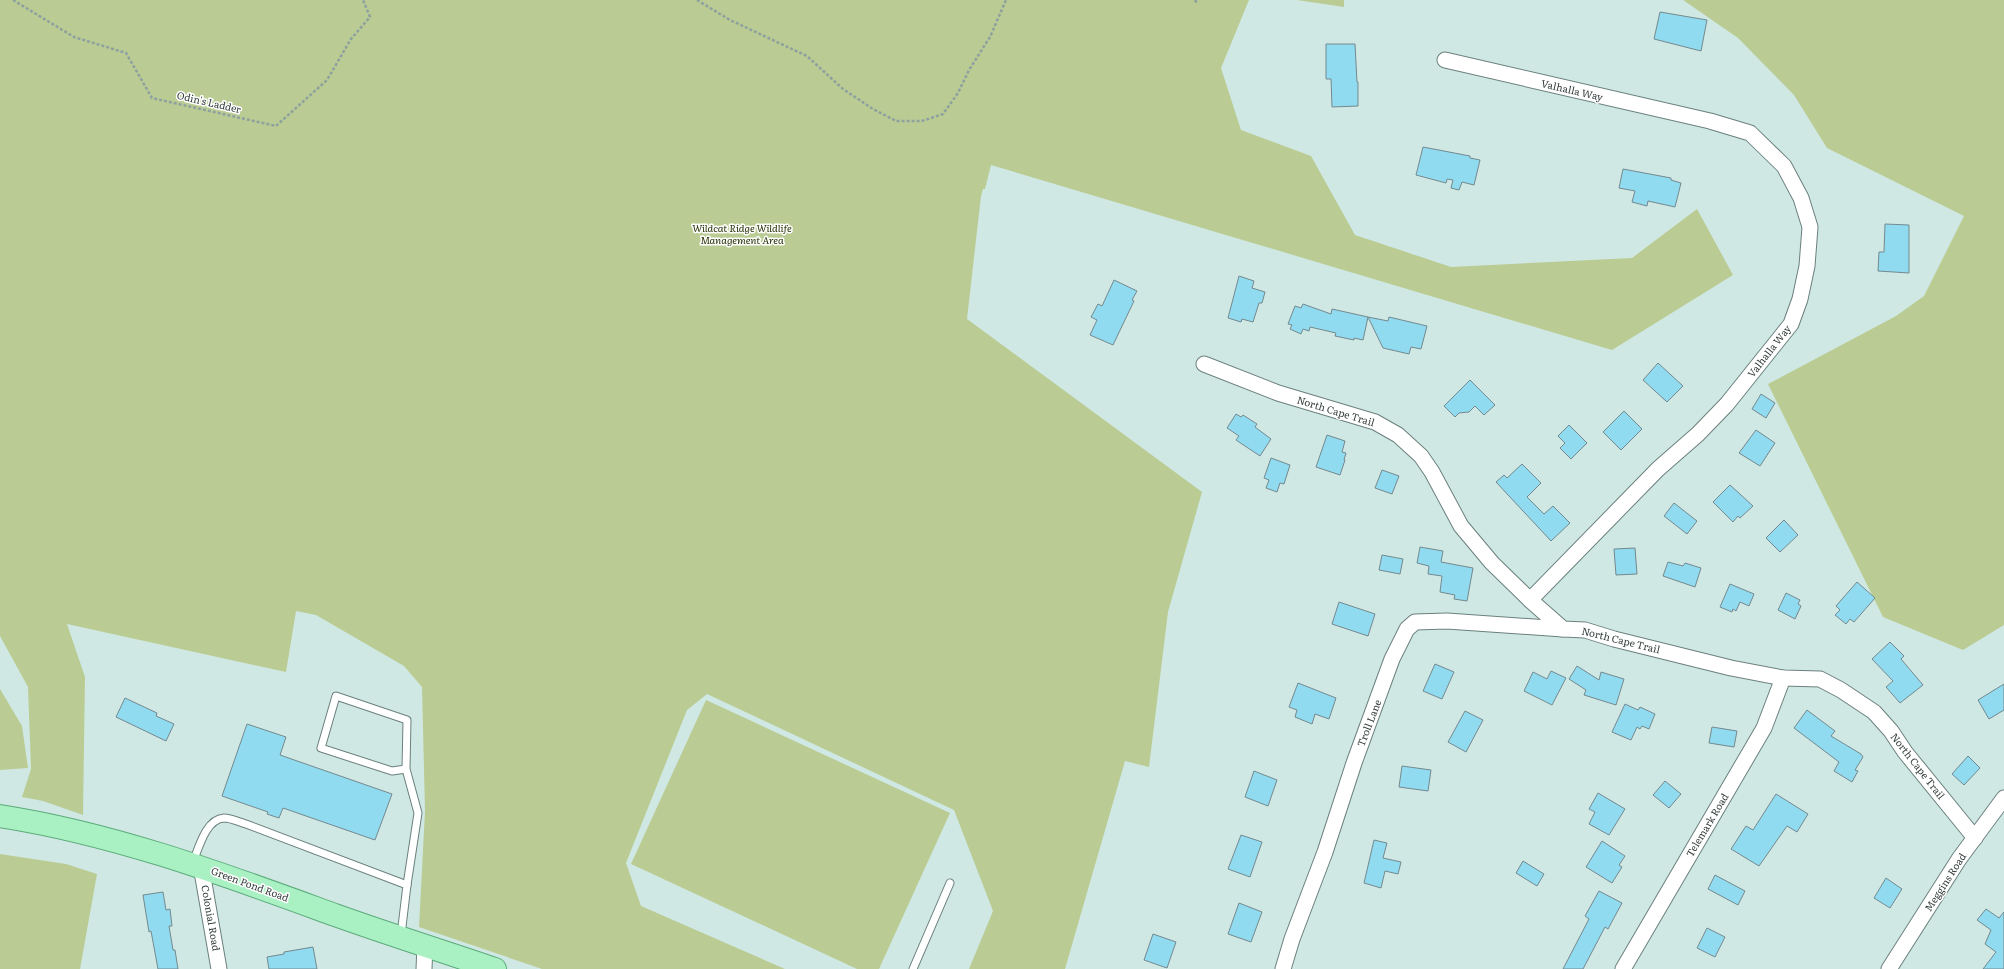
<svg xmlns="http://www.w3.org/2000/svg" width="2004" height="969" font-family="Literata,serif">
<rect width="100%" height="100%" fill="#d0e8e4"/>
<g fill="#bacc93">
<path d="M0 0H1249L1221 68 1241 130 1311 156 1355 235 1451 267 1632 258 1697 209 1733 275 1612 350 991 165 985 189H983L981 196 967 319 1202 492 1168 612 1149 767 1125 761 1065 969H969L993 911 954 810 707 694 687 710 626 863 641 906 785 969H542L419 927 425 811 422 687 404 666 316 615 296 611 286 672 67 624 85 677 83 815 43 801 22 797 31 769 28 687 0 636Z"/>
<path d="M1297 0H1344V7Z"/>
<path d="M1683 0H2004V625L1963 650 1883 617 1768 384 1896 316 1924 296 1964 216 1827 148 1794 95 1738 38Z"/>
<path d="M0 689 22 726 28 768 0 770Z"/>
<path d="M706 700 950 813 879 969H857L631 864Z"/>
<path d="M0 854 66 864 97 874 80 969H0Z"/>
</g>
<g fill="#90dbef" stroke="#74898f">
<path d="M1660 12 1707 20 1701 51 1654 39Z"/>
<path d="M1326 44H1355L1357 82H1358V106L1332 107 1331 79H1326Z"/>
<path d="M1423 147 1470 156V158L1480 160 1474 185 1462 182 1459 190 1451 188 1453 180 1447 179 1446 183 1416 175Z"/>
<path d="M1623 169 1671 178V180L1681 183 1675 207 1648 201 1647 206 1632 202 1635 191 1619 188Z"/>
<path d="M1885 224 1909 225V273L1878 271 1879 252H1884Z"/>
<path d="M1239 276 1254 281 1252 288 1265 292 1262 303H1259L1253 322 1242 319 1241 322 1228 318Z"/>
<path d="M1114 280 1137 291 1132 300 1134 301 1113 345 1090 335 1097 320 1091 317 1098 304 1102 306Z"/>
<path d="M1303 304 1331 314 1332 309 1368 317 1363 340 1354 338V340L1335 336 1336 333 1310 327 1309 331 1303 329 1301 334 1290 329 1292 325 1288 324 1295 306 1301 308Z"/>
<path d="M1368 317 1388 321 1389 317 1427 326 1421 349 1411 347 1409 354 1383 348Z"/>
<path d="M1658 363 1683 386 1667 402 1643 380Z"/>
<path d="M1470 380 1495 405 1484 415 1475 406 1469 412 1459 413 1455 417 1444 406Z"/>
<path d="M1761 394 1775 403 1766 418 1752 409Z"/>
<path d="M1624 411 1642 429 1621 450 1603 432Z"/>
<path d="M1236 414 1241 417 1243 415 1257 424 1255 427 1271 439 1260 456 1236 440 1239 436 1227 428Z"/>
<path d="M1569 425 1587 443 1571 459 1560 448 1565 443 1558 436Z"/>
<path d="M1756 430 1775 443 1760 466 1739 453Z"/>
<path d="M1327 435 1345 441 1342 452 1346 453 1344 460H1345L1340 475 1316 467Z"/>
<path d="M1271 458 1290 465 1284 484 1280 483 1277 492 1266 488 1269 480 1264 478Z"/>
<path d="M1522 464 1541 483 1527 497 1544 514 1553 506 1570 523 1551 541 1496 482 1504 475 1507 478Z"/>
<path d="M1382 470 1399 476 1392 494 1375 488Z"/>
<path d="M1730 485 1753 506 1740 518 1738 516 1733 522 1713 502Z"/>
<path d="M1674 503 1697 521 1687 534 1664 516Z"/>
<path d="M1784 520 1798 535 1780 552 1766 538Z"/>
<path d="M1420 547 1443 551 1441 562 1473 568 1467 601 1454 599 1455 595 1440 592 1442 576 1428 574 1429 566 1417 563Z"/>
<path d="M1635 548 1637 574 1616 575 1614 549Z"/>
<path d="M1382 555 1403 559 1400 574 1379 570Z"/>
<path d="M1668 562 1683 566 1685 563 1701 568 1695 587 1663 576Z"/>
<path d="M1857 582 1875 598 1854 622 1850 619 1846 624 1835 615 1840 610 1836 606Z"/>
<path d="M1730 584 1754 594 1749 606 1740 602 1736 611 1733 609 1732 612 1720 607Z"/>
<path d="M1786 593 1800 600 1798 604 1801 606 1795 619 1778 610Z"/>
<path d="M1339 602 1375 614 1368 636 1332 624Z"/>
<path d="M1890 642 1904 656 1901 659 1923 685 1900 703 1886 687 1893 681 1872 659Z"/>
<path d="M1435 664 1454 672 1442 699 1423 691Z"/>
<path d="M1577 666 1599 680 1601 672 1624 679 1616 705 1584 695 1586 690 1569 679Z"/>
<path d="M1551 671 1566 678 1552 705 1524 691 1533 672 1547 679Z"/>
<path d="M1298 683 1336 698 1329 719 1315 714 1312 724 1295 717 1297 710 1289 707Z"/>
<path d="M2004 684V710L1989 719 1978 700Z"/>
<path d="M125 698 157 713 156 716 174 724 166 741 116 717Z"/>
<path d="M1625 704 1638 710 1640 707 1655 714 1649 729 1642 726 1640 729 1637 727 1631 740 1612 732Z"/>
<path d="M1807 710 1835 731 1831 736 1861 754 1863 757 1855 770 1858 771 1852 782 1834 771 1839 762 1794 728Z"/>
<path d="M1465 711 1483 720 1466 752 1448 742Z"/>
<path d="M247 724 286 737 280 755 392 794 375 840 283 808 279 818 267 814 268 812 222 796Z"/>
<path d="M1712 727 1737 731 1734 747 1709 743Z"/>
<path d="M1968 756 1980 768 1964 785 1952 774Z"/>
<path d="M1402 766 1431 770 1428 791 1399 787Z"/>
<path d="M1254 771 1277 780 1268 806 1245 797Z"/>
<path d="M1665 781 1681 794 1669 808 1653 795Z"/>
<path d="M1598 793 1625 809 1609 835 1589 824 1595 812 1589 809Z"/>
<path d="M1776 794 1808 814 1797 832 1787 826 1759 866 1731 849 1746 826 1753 830Z"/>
<path d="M1241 835 1262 842 1250 877 1228 869Z"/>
<path d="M1374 840 1387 843 1383 858 1401 862 1398 874 1385 871 1381 888 1364 883Z"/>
<path d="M1602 841 1625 856 1619 865 1622 867 1612 883 1586 867Z"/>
<path d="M1523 861 1544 874 1537 886 1516 873Z"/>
<path d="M1715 875 1745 891 1738 905 1708 889Z"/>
<path d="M1886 878 1902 889 1890 908 1874 898Z"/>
<path d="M1599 891 1622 903 1608 929 1605 927 1583 969H1563L1589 919 1585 916Z"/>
<path d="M163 892 166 910 170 909 172 926H169L173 950H175L178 969H158L151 931 149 932 143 895Z"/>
<path d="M1239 903 1262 912 1251 942 1228 934Z"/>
<path d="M1986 909 1999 918 2004 912V969H1983L1996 952 1985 944 1991 930 1977 920Z"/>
<path d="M1707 928 1725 937 1715 957 1697 948Z"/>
<path d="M1153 934 1176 942 1167 968 1144 960Z"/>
<path d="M313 947 317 969H269L267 957 284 954V952Z"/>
</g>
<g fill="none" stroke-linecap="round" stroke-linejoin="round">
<defs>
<g id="lane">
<path d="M406 769 392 771 321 748 336 696 407 720 406 769 418 813 407 885"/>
<path d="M193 862C199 847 206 819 224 818 231 818 239 822 246 824L407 885 401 935"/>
<path d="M913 969 950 883"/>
</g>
<g id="street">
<path d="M1445 60 1710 121 1750 133 1784 166 1801 198 1810 227 1807 266 1800 299 1791 324 1727 404 1698 434 1658 469 1530 600"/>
<path d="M1204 364 1278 393 1375 422 1398 435 1421 456 1432 472 1461 526 1492 563 1530 600 1563 629 1585 630 1614 639 1731 668 1783 678 1820 679 1841 690 1874 712 1891 731 1905 752 1975 838"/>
<path d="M201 866 219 969"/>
<path d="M424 969 425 945"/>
<path d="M1283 969 1292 939 1325 852 1354 763 1392 659 1407 629 1415 622 1447 621 1563 629"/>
<path d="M1623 969 1764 728 1783 678"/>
<path d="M1889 969 1959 859 2004 798"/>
</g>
<path id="primary" d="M0 816C116 834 225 875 335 915 388 934 442 951 495 969"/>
</defs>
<use href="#lane" stroke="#6b807d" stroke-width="9"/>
<use href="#street" stroke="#6b807d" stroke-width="17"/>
<use href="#primary" stroke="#5bab7a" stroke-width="24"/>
<g stroke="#8fa19e" stroke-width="2.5" stroke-dasharray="3 2" stroke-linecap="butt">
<path d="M13 0 74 37 126 53 152 98 276 126 327 80 351 39 370 17 363 0"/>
<path d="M697 0 730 20 807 56 843 89 873 109 896 121H922L943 114 958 93 969 70 990 37 1006 0"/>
<path d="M1195 0 1197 3"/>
</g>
<use href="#lane" stroke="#fff" stroke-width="7"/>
<use href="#street" stroke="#fff" stroke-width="15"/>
<use href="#primary" stroke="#a9f0c3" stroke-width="22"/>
</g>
<g text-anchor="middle" stroke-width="3" stroke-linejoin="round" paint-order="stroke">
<g font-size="10" fill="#353e3d" stroke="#fff">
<text transform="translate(1572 90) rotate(13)" y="4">Valhalla Way</text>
<text transform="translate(209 102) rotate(13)" y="4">Odin's Ladder</text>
<text transform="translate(1769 351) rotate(-52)" y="4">Valhalla Way</text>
<text transform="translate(1336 411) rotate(17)" y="4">North Cape Trail</text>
<text transform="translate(1621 640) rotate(14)" y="4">North Cape Trail</text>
<text transform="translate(1369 723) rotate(-69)" y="4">Troll Lane</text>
<text transform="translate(1918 766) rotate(52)" y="4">North Cape Trail</text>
<text transform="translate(1707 825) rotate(-59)" y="4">Telemark Road</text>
<text transform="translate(1945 882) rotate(-57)" y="4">Meggins Road</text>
<text transform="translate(250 884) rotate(20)" y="4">Green Pond Road</text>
<text transform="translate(211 918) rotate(80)" y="4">Colonial Road</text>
</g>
<g font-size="10" font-style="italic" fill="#252f03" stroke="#fff">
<text x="742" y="232">Wildcat Ridge Wildlife<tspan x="742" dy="12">Management Area</tspan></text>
</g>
</g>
</svg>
